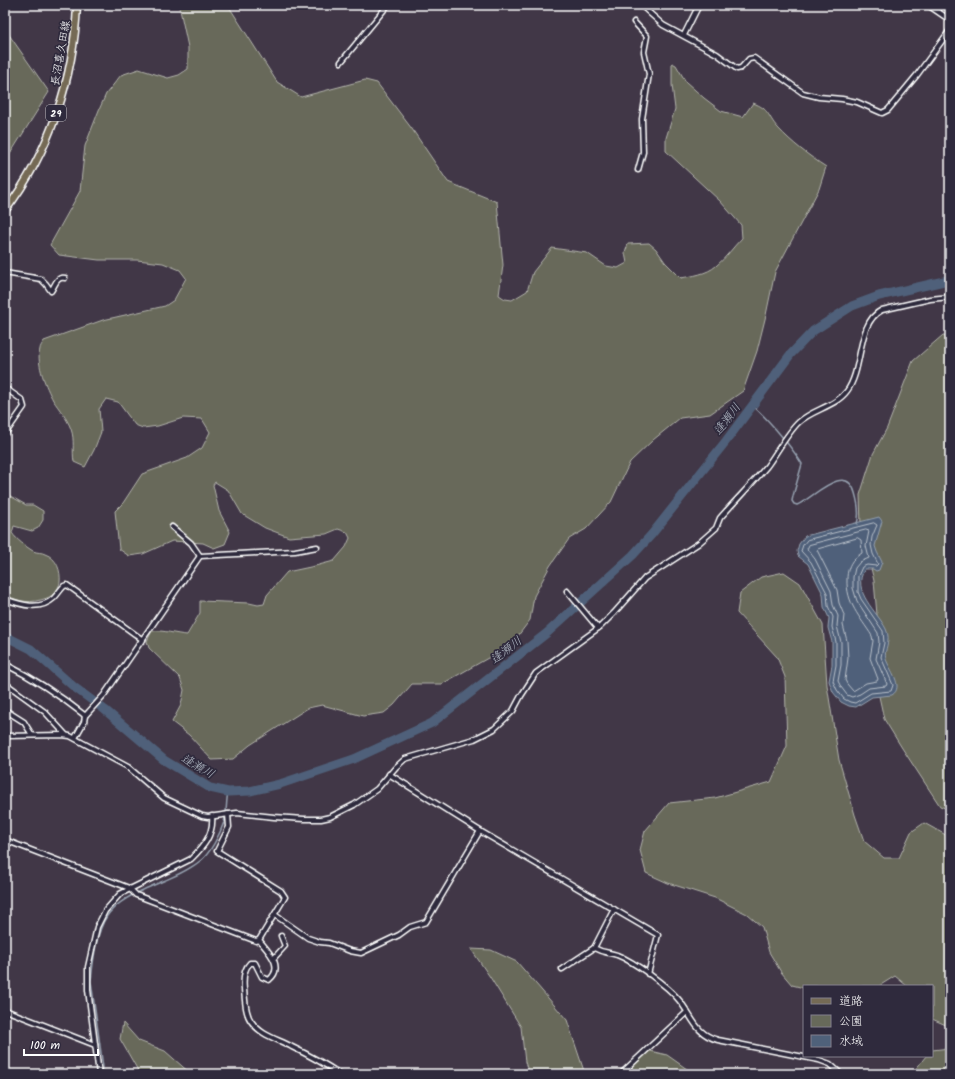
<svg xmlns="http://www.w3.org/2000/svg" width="955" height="1079" font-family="Kalam,'Klee One',sans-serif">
<rect width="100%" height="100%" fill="#413747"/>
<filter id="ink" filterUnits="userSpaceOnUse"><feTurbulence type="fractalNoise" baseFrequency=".025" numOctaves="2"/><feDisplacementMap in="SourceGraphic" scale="8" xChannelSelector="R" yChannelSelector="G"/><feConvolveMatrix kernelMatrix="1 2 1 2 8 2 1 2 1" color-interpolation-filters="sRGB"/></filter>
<g filter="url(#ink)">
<g fill="#67695a" stroke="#b3b4ac">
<path d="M179 5H228L277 82 301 97 365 80 377 83 412 129 448 182 497 202 503 265 499 295 505 299 512 300 527 291 533 272 552 248 587 253 606 266 618 268 627 263 625 253 628 244 649 243 656 249 665 262 681 278C692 276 707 274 716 266 726 258 733 247 742 238L741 225 720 201 666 151V138L675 109 672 85V63L676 65 686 82 704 98 721 111 743 117 753 103C770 109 767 116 778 128 792 143 809 156 826 167L819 189 775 272 766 315 757 351 743 391 710 414 680 418 653 440 630 462 611 502 586 529 569 539 550 566 534 596 530 620 511 645 442 684H412L394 705 384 713 363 716 322 705 308 708 250 745 233 759 212 760 189 735 172 722 181 705 184 690 180 678 149 648 147 641 152 631C164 630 175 634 187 635L200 613V601L249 603 258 605 264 604 267 595 287 572 315 566 334 561 346 547 350 538 347 532 338 529 326 534 289 537 265 528 242 514 228 490 215 482 213 485 219 511 230 532 225 544 214 548 203 543 172 541 143 554 129 556 119 549 115 511 123 503 142 474 187 458 202 448 210 432 202 419 183 418 158 426 143 428 135 425 118 402 106 399 99 409 101 432 94 450 85 467 74 462C72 451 75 440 71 429 67 418 59 409 53 400 46 387 36 364 40 349 40 347 42 344 44 341L103 320 165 306 174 300 186 278 180 270 163 263 137 260H99L59 255 50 245 80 191 85 146 99 110 106 94 121 75 139 69 168 78 179 75 188 69V47Z"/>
<path d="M5 29 49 92 5 162Z"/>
<path d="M943 335 950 336V810L940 806 902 748 884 719 875 678 878 626 874 581 861 525 860 495 873 454 887 428 913 361Z"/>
<path d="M5 493 26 505H33L43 511V520L38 528 32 531 14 526 12 533C17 540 25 546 33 551 37 553 42 552 45 554 57 558 61 571 60 582 59 589 53 596 47 598 30 604 21 602 5 595Z"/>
<path d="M784 572 800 583 823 625 827 685 839 760 855 815 864 841 884 858H899L911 832 924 823 944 834 950 839V1025H946L932 1019V986H907L895 976 879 986H804V988L792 985 781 972 769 952 762 927 747 914 715 898 668 883 646 873 640 850 645 831 669 803 715 798 771 782 787 746 785 677 777 657 737 613 740 593 761 577Z"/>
<path d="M471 949 491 950 517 962 567 1020 585 1074H529L525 1062 521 1027 490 977Z"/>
<path d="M123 1023 139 1041 165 1051 191 1074H140L120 1039Z"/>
<path d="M950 1048V1074H912L926 1056H932V1050Z"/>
<path d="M650 1051 667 1055 694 1074H618L619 1071Z"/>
</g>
<path fill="#4f617a" stroke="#95a0af" d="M879 517 882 521 875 546 877 552 882 562 879 570 876 571 873 569H865C850 591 878 612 886 629 892 641 883 650 886 659 889 669 905 687 892 695L872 697 856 707 849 706 841 702 833 692 829 681 832 665V642L828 628 829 618 824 607 823 594 808 564 798 556 797 551 799 544 805 536Z"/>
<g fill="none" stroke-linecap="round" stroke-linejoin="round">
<g stroke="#b9c0ca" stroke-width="1">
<path d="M874 523 877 525 872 537 871 545 873 554 878 564 876 566 867 565 862 567 858 576V592L861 599 883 631 884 643 881 657 893 685 891 691 871 693 855 703 850 702 844 699 837 690 833 681 836 665V642L832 627 833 617 828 606 827 593 811 562 801 551 803 545 807 540Z"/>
<path d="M866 530 869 531 866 546 869 558 860 562 855 568 853 577V588L857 601 878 633 879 642 876 659 887 684 886 686 869 688 860 694 852 697 847 695 841 687 838 681 841 665V642L837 626 838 616 833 605 831 591 815 559 807 549 809 545Z"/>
<path d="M858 538 861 540 862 553C859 555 856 557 854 559 849 564 847 572 847 579 846 603 860 617 872 636L873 641 870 658 878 679 877 681 866 683 853 691 847 684 845 680 848 658 847 641 843 625 844 615 839 603 837 590 817 550 818 549Z"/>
</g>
<g stroke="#95a0af" stroke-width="1.5">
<path d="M752 405C768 419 791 446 802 464L793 496 792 501 794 504 797 505C812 499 846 461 855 493 858 503 860 514 857 524"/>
<path d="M104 1074 91 981C93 962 96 932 107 916 116 903 129 896 143 890 162 881 184 874 200 861 210 854 220 834 224 822 227 813 226 801 228 792"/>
</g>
<g stroke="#4f617a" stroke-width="9">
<path d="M5 636 31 649 74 687 105 710 164 760 210 788 228 792 250 791 280 784 354 759 432 723 547 633 633 555 652 534 726 441 790 355 813 331 852 306 879 296 944 281 950 279"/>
<path d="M5 1072 8 1074"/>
</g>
<defs>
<g id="minor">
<path d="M928 5 950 20"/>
<path d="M644 8 663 25 717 54 737 69 741 68 749 59 754 58 803 93 819 97 842 99 857 102 882 113 888 110 917 75 950 30"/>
<path d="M634 22 647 36 644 52 649 74 642 119 643 152 638 170"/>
<path d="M684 35 699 5"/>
<path d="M341 62 388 5"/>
<path d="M5 273 41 279 46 284 51 291C55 286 56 276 65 278"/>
<path d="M5 388 22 400 24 407 5 434"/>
<path d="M172 527 191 543 200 556"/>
<path d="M567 591 598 628"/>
<path d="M5 599C21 605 40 611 54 598 58 594 60 590 64 586L67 585 143 640"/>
<path d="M5 664C33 678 59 695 83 714L85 716 84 722 75 738"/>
<path d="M5 683 45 712 66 735"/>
<path d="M5 710 24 722 32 735"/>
<path d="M85 716 104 695 200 556 295 551 317 547"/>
<path d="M5 736 62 735 70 736 128 767 164 798 202 816 208 817 237 813 274 817 304 819H321L330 817 354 805 377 789 396 767 405 759 474 739 494 729 513 711 521 696 536 673 600 627 614 613 645 578 699 543 716 528 720 518C735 501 752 484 767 466 776 454 788 432 799 422 813 409 835 407 847 391 864 368 856 323 882 310L930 299 950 297"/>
<path d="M389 774 480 831 658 935 648 974"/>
<path d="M5 840 129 888 136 895 256 941 259 940 285 897 281 891 217 851 229 827 228 814"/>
<path d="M614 909 594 948C603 953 608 952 617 955 633 961 668 986 679 1000 693 1017 695 1034 718 1040L819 1060 830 1064 841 1074"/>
<path d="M275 915 308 938 320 942 329 943 350 951 361 953 399 935 410 927 426 922 480 831"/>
<path d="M259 940C268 951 285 967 269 980L262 977 255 963H250C243 970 243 980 244 989 245 999 245 1013 251 1021 261 1036 278 1039 292 1047 309 1055 325 1064 340 1074"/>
<path d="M274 958 285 946 281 936"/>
<path d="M562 969 594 948"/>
<path d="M5 1010 95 1045"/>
<path d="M624 1071 687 1012"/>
<path d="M99 1074 88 990V967L97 927 105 911 120 894 191 859C203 847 214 835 212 816"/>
</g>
<path id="primary" d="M5 211C50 152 74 78 77 5"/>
</defs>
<use href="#minor" stroke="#fff" stroke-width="7"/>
<use href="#primary" stroke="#fff" stroke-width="9"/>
<use href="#minor" stroke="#2f2a3d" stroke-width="4"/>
<use href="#primary" stroke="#756a55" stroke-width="6"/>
</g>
</g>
<g text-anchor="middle" stroke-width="3.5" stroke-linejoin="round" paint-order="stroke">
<rect fill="#2f2a3d" stroke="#c1bfc5" stroke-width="1" x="46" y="105" width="20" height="16" rx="3"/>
<g font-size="10" font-weight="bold" fill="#fff">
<text x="56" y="117">29</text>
</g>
<g font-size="11" fill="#fff" stroke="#2f2a3d">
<text transform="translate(60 53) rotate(-80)" y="4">長沼喜久田線</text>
</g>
<g font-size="12" font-style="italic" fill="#b0b8c3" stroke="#2f2a3d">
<text transform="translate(727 419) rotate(-53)" y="4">逢瀬川</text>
<text transform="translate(506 650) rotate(-38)" y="4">逢瀬川</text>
<text transform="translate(198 766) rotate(30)" y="4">逢瀬川</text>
</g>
</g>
<rect width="955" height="1079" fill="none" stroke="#2f2a3d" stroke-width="20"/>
<rect x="10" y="10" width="935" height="1059" fill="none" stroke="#fff" stroke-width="1.5" filter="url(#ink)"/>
<rect x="803" y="985" width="130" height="72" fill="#2f2a3d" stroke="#827f8b"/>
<rect x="811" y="998" width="20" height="6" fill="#756a55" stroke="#827f8b"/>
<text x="839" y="1005" font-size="12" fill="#ffffff">道路</text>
<rect x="811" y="1015" width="20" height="12" fill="#67695a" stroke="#827f8b"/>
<text x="839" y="1025" font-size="12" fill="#ffffff">公園</text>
<rect x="811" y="1035" width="20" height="12" fill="#4f617a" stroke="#827f8b"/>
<text x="839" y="1045" font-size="12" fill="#ffffff">水域</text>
<path d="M24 1049v6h74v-6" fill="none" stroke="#ffffff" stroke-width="2"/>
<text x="30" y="1049" font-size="12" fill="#ffffff" stroke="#2f2a3d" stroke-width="3" paint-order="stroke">100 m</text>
</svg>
